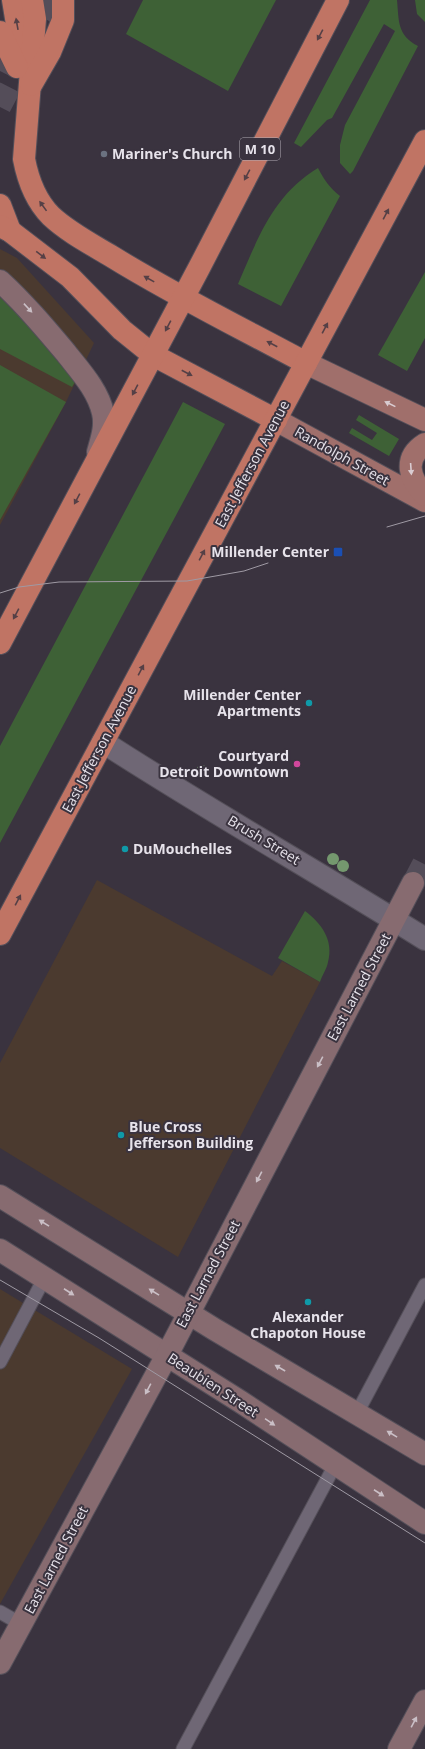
<svg xmlns="http://www.w3.org/2000/svg" width="425" height="1749" font-family="'Open Sans',sans-serif">
<rect width="100%" height="100%" fill="#3a333f"/>
<g fill="#4b3a2f">
<path d="M0 249 17 258 94 343 66 402 0 525Z"/>
<path d="M97 880 272 976 282 961 320 982 178 1257 0 1148V1063Z"/>
<path d="M0 1289 132 1369 0 1604Z"/>
</g>
<g fill="#3e6136">
<path d="M143 0H276L228 91 126 34Z"/>
<path d="M370 0H397C399 21 397 35 418 46L353 171 350 174 340 163V145L345 125 395 31 384 24 332 118 327 120 301 147 294 143Z"/>
<path d="M415 0H425V22L417 14Z"/>
<path d="M318 168C324 180 330 188 340 196L281 306 238 284C258 238 273 195 318 168Z"/>
<path d="M425 272V338L407 371 378 355Z"/>
<path d="M0 297 22 319 75 382 72 387 0 349Z"/>
<path d="M0 365 66 402 0 520Z"/>
<path d="M183 402 225 424 0 843V746Z"/>
<path d="M359 415 399 439 389 456 349 433 352 428 372 440 377 433 356 420Z"/>
<path d="M305 911C321 923 334 940 328 962 327 969 322 975 320 982L278 958Z"/>
</g>
<g fill="none" stroke-linecap="round" stroke-linejoin="round">
<path stroke="#544d59" stroke-width="22" stroke-dasharray="22 11" stroke-linecap="butt" d="M413 883 425 860"/>
<g stroke="#544d59" stroke-width="22" stroke-dasharray="22 11" stroke-linecap="butt">
<path d="M0 71 17 38"/>
<path d="M0 107 56 0"/>
</g>
<defs>
<g id="lane">
<path d="M0 1362 45 1277"/>
<path d="M357 1413 425 1285"/>
<path d="M0 1612 21 1624"/>
<path d="M183 1749 335 1465"/>
</g>
<path id="street" d="M103 742C208 810 318 872 425 939"/>
<g id="secondary">
<path d="M0 281C24 303 45 328 66 353 80 371 98 390 103 413 106 426 102 438 98 452"/>
<path d="M0 1196 214 1329 425 1454"/>
<path d="M0 1250 241 1402 425 1523"/>
<path d="M0 1663 167 1355 413 883"/>
<path d="M399 1749 425 1701"/>
</g>
<g id="primary">
<path d="M306 363 425 420"/>
<path d="M276 420 425 501"/>
<path d="M425 444C403 458 409 479 425 495"/>
</g>
<g id="highway">
<path d="M13 0 23 61"/>
<path d="M32 0 35 19 24 159C28 180 35 200 51 216 68 232 91 244 111 256 174 295 241 328 306 363"/>
<path d="M0 32 17 67"/>
<path d="M31 85 50 52 63 20V0"/>
<path d="M0 205 10 231"/>
<path d="M0 226 10 231 70 277 122 330 153 355 276 420"/>
<path d="M0 643 199 268 338 0"/>
<path d="M0 934 425 141"/>
</g>
</defs>
<use href="#lane" stroke="#544f59" stroke-width="15"/>
<use href="#street" stroke="#544f59" stroke-width="24"/>
<use href="#secondary" stroke="#544f59" stroke-width="24"/>
<use href="#primary" stroke="#544f59" stroke-width="24"/>
<use href="#highway" stroke="#544f59" stroke-width="24"/>
<use href="#lane" stroke="#6f6775" stroke-width="13"/>
<use href="#street" stroke="#6f6775" stroke-width="22"/>
<use href="#secondary" stroke="#876b70" stroke-width="22"/>
<use href="#primary" stroke="#a06f6b" stroke-width="22"/>
<use href="#highway" stroke="#c07464" stroke-width="22"/>
<g stroke="#9f9aa4" stroke-width="1">
<path d="M387 527 425 516"/>
<path d="M0 593 19 587 59 582 187 581 244 571 268 563"/>
<path d="M0 1280 99 1338 425 1543"/>
</g>
</g>
<g fill="#74986e">
<circle cx="202" cy="771" r="6"/>
<circle cx="333" cy="859" r="6"/>
<circle cx="343" cy="866" r="6"/>
</g>
<defs><path id="oneway-solid" d="M-6-.8H1V-3.2L6.5 0L1 3.2V.8H-6Z"/></defs>
<g fill="#554046">
<use href="#oneway-solid" transform="translate(17 24) rotate(-100)"/>
<use href="#oneway-solid" transform="translate(320 35) rotate(118)"/>
<use href="#oneway-solid" transform="translate(247 175) rotate(118)"/>
<use href="#oneway-solid" transform="translate(43 206) rotate(-126)"/>
<use href="#oneway-solid" transform="translate(386 214) rotate(-62)"/>
<use href="#oneway-solid" transform="translate(41 255) rotate(37)"/>
<use href="#oneway-solid" transform="translate(149 279) rotate(-151)"/>
<use href="#oneway-solid" transform="translate(168 326) rotate(118)"/>
<use href="#oneway-solid" transform="translate(325 328) rotate(-62)"/>
<use href="#oneway-solid" transform="translate(272 344) rotate(-152)"/>
<use href="#oneway-solid" transform="translate(187 373) rotate(28)"/>
<use href="#oneway-solid" transform="translate(135 390) rotate(118)"/>
<use href="#oneway-solid" transform="translate(77 499) rotate(118)"/>
<use href="#oneway-solid" transform="translate(202 555) rotate(-62)"/>
<use href="#oneway-solid" transform="translate(16 614) rotate(118)"/>
<use href="#oneway-solid" transform="translate(141 670) rotate(-62)"/>
<use href="#oneway-solid" transform="translate(18 900) rotate(-62)"/>
</g>
<g fill="#cabfc6">
<use href="#oneway-solid" transform="translate(28 308) rotate(47)"/>
<use href="#oneway-solid" transform="translate(320 1062) rotate(118)"/>
<use href="#oneway-solid" transform="translate(259 1177) rotate(118)"/>
<use href="#oneway-solid" transform="translate(44 1223) rotate(-148)"/>
<use href="#oneway-solid" transform="translate(69 1292) rotate(33)"/>
<use href="#oneway-solid" transform="translate(154 1292) rotate(-148)"/>
<use href="#oneway-solid" transform="translate(280 1368) rotate(-150)"/>
<use href="#oneway-solid" transform="translate(148 1389) rotate(118)"/>
<use href="#oneway-solid" transform="translate(270 1422) rotate(34)"/>
<use href="#oneway-solid" transform="translate(392 1434) rotate(-149)"/>
<use href="#oneway-solid" transform="translate(379 1493) rotate(33)"/>
<use href="#oneway-solid" transform="translate(414 1722) rotate(-62)"/>
</g>
<g fill="#d9ccd1">
<use href="#oneway-solid" transform="translate(390 404) rotate(-154)"/>
<use href="#oneway-solid" transform="translate(411 469) rotate(86)"/>
</g>
<circle fill="#6b7280" stroke="#3a333f" stroke-width="1.5" cx="104" cy="154" r="4"/>
<rect fill="#1a4fb4" stroke="#3a333f" stroke-width="1.5" x="333" y="547" width="10" height="10" rx="2"/>
<g fill="#0f9aa8" stroke="#3a333f" stroke-width="1.5">
<circle cx="309" cy="703" r="4"/>
<circle cx="125" cy="849" r="4"/>
<circle cx="121" cy="1135" r="4"/>
<circle cx="308" cy="1302" r="4"/>
</g>
<circle fill="#d1479c" stroke="#3a333f" stroke-width="1.5" cx="297" cy="764" r="4"/>
<g text-anchor="middle" stroke-width="4" stroke-linejoin="round" paint-order="stroke">
<rect fill="#3a333f" stroke="#b3aeb7" stroke-width="1" x="240" y="138" width="40" height="22" rx="3"/>
<g font-size="13" font-weight="bold" fill="#e7e3eb">
<text x="260" y="154">M 10</text>
</g>
<g font-size="14" font-weight="bold" fill="#e7e3eb" stroke="#3a333f" text-anchor="start">
<text x="112" y="159">Mariner's Church</text>
<text x="329" y="557" text-anchor="end">Millender Center</text>
<text x="301" y="700" text-anchor="end">Millender Center<tspan x="301" dy="16">Apartments</tspan></text>
<text x="289" y="761" text-anchor="end">Courtyard<tspan x="289" dy="16">Detroit Downtown</tspan></text>
<text x="133" y="854">DuMouchelles</text>
<text x="129" y="1132">Blue Cross<tspan x="129" dy="16">Jefferson Building</tspan></text>
<text x="308" y="1322" text-anchor="middle">Alexander<tspan x="308" dy="16">Chapoton House</tspan></text>
</g>
<g font-size="14" fill="#e7e3eb" stroke="#3a333f">
<text transform="translate(342 456) rotate(29)" y="5">Randolph Street</text>
<text transform="translate(252 464) rotate(-62)" y="5">East Jefferson Avenue</text>
<text transform="translate(99 749) rotate(-62)" y="5">East Jefferson Avenue</text>
<text transform="translate(264 840) rotate(31)" y="5">Brush Street</text>
<text transform="translate(359 987) rotate(-62)" y="5">East Larned Street</text>
<text transform="translate(208 1274) rotate(-62)" y="5">East Larned Street</text>
<text transform="translate(213 1385) rotate(33)" y="5">Beaubien Street</text>
<text transform="translate(56 1560) rotate(-62)" y="5">East Larned Street</text>
</g>
</g>
</svg>
